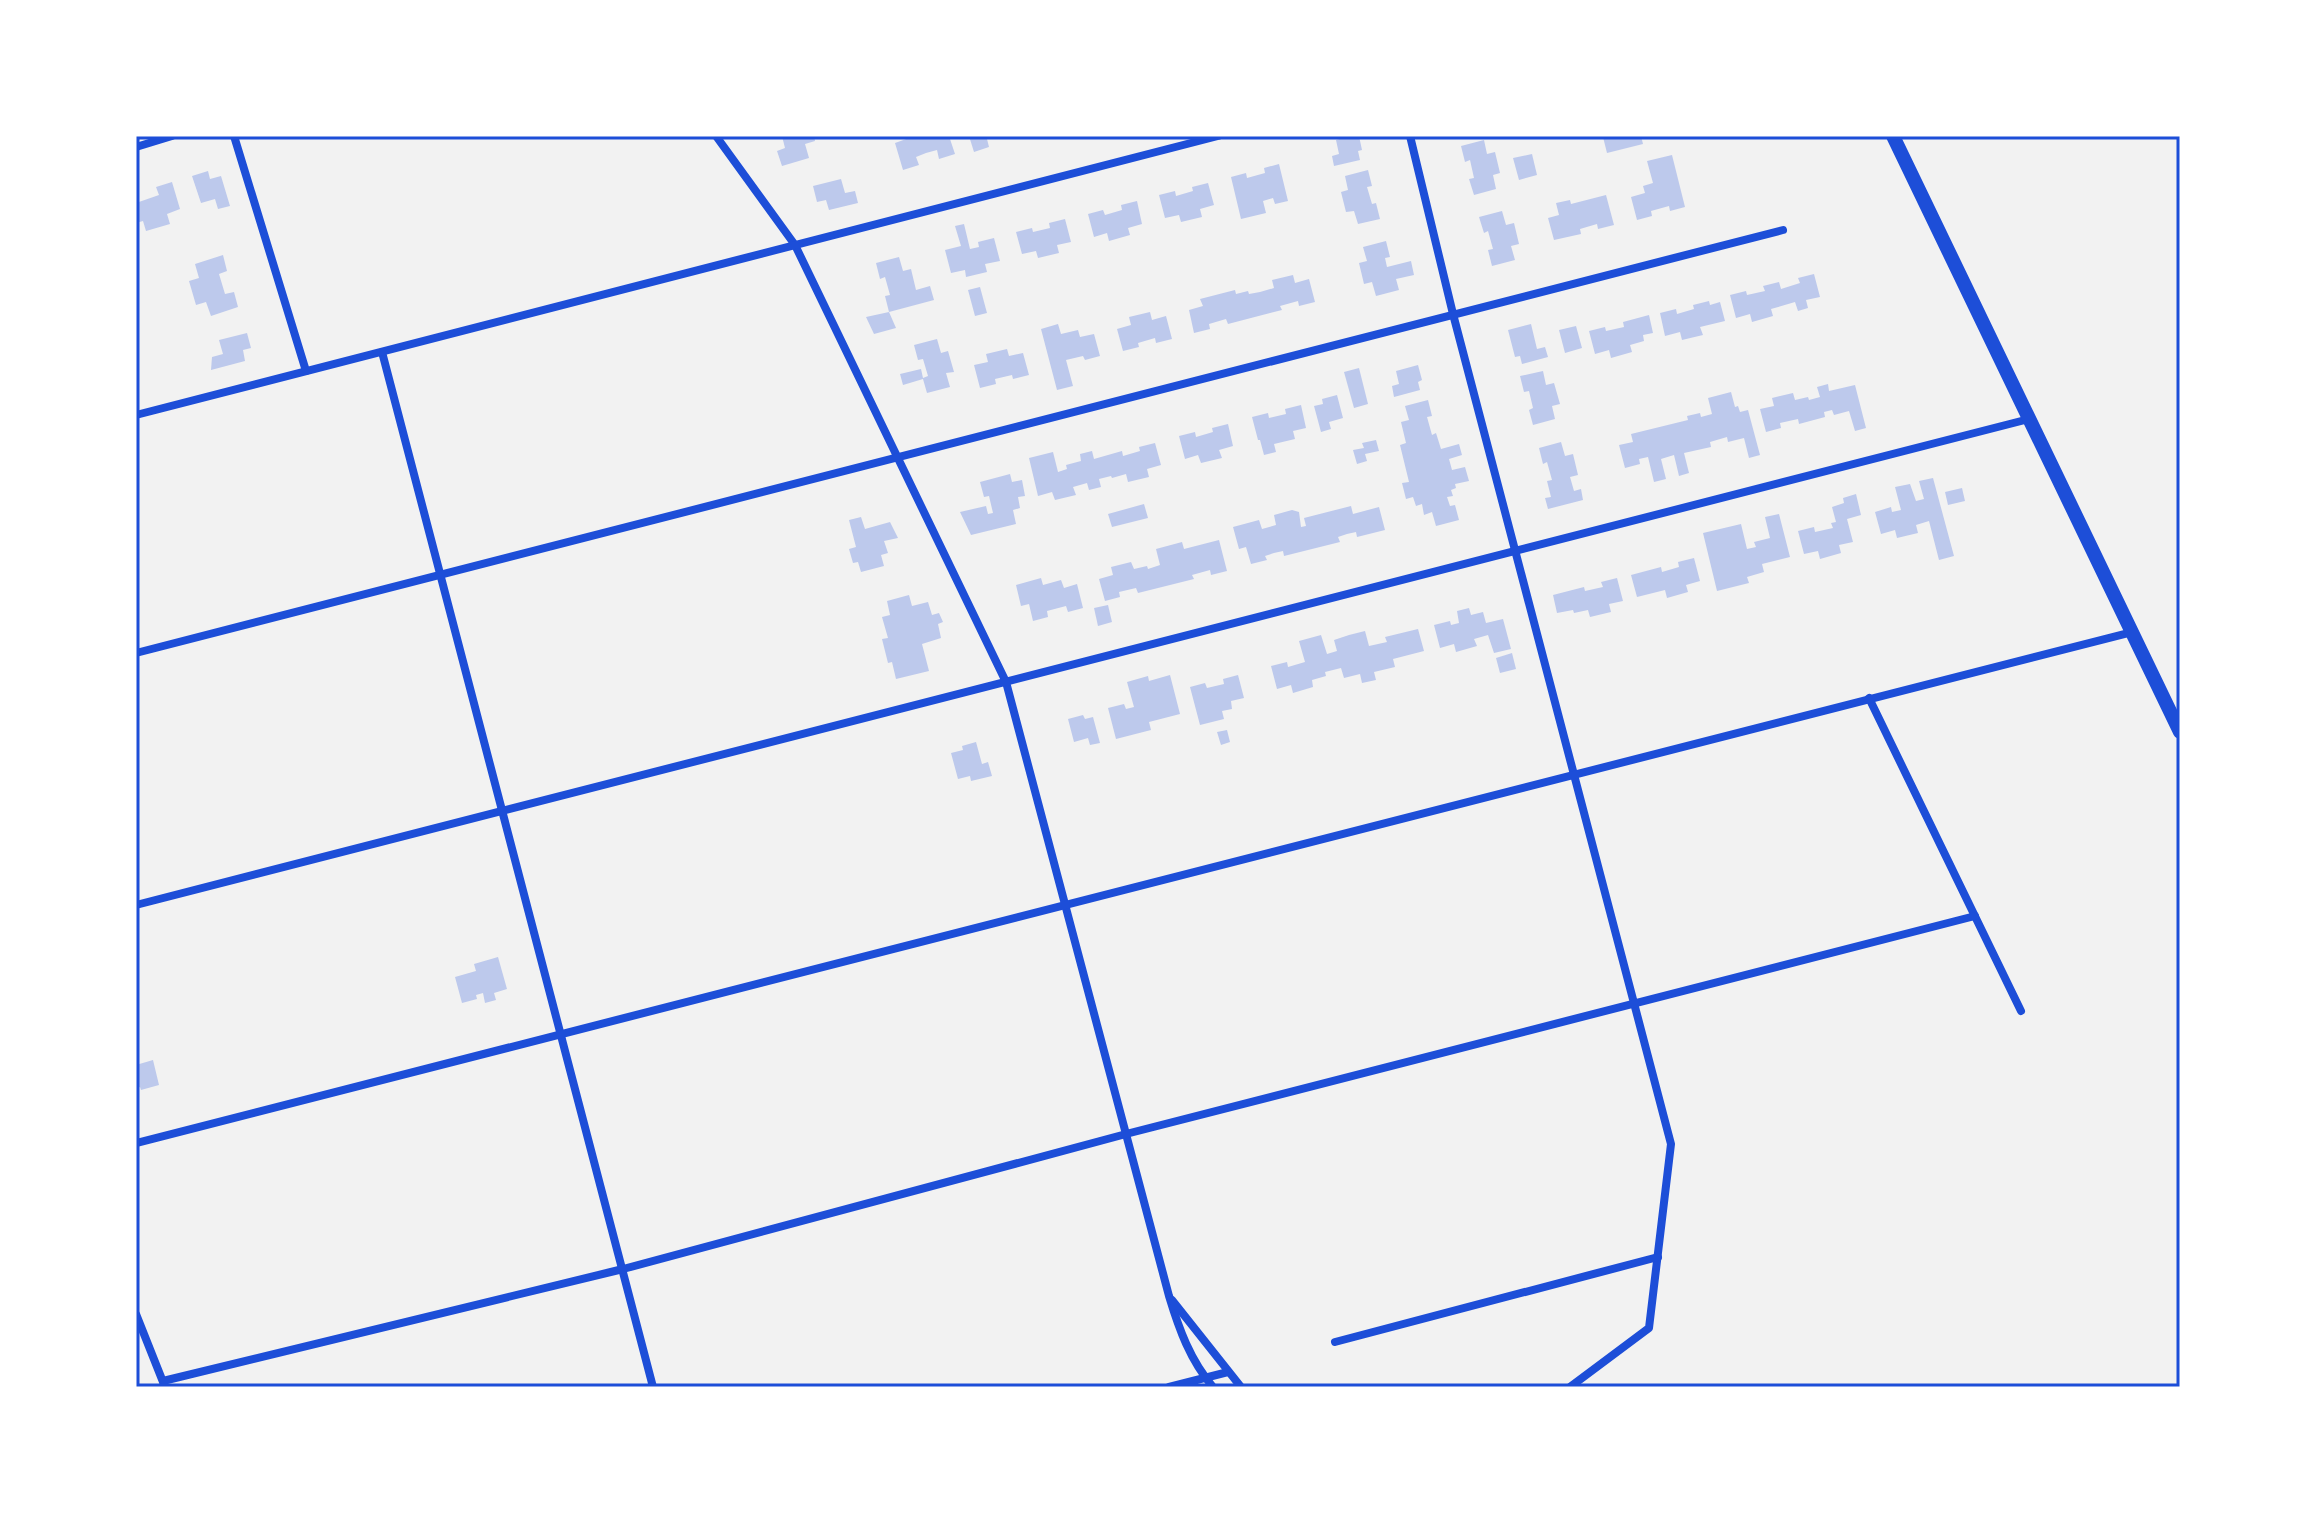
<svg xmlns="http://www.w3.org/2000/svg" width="2316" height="1523" font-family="'Asap Condensed',sans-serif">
<rect width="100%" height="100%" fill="#f2f2f2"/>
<g fill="#bdc9ec">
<path d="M782 136H814L815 141 805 144 809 158 782 166 777 151 785 148Z"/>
<path d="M908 136H949L955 154 939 159 937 150 926 153 916 157 919 165 903 170 895 143 909 138Z"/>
<path d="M969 136H993V137L987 139 989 147 974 152Z"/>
<path d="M1351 136H1359L1362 150 1358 151 1360 160 1334 166 1332 156 1339 154 1336 140Z"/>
<path d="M1607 136H1641L1643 144 1607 153 1603 137Z"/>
<path d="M1484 140 1487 154 1495 152 1500 173 1493 175 1496 189 1474 195 1469 179 1474 178 1470 160 1465 162 1461 146Z"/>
<path d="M1532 154 1537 175 1519 180 1513 158Z"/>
<path d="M1672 155 1685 207 1670 211 1669 206 1651 211 1652 216 1637 220 1631 197 1645 193 1643 186 1653 183 1647 161Z"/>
<path d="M1279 164 1288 201 1275 204 1273 198 1263 201 1266 213 1241 219 1231 177 1246 173 1247 178 1265 173 1264 168Z"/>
<path d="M1368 170 1372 186 1367 187 1372 204 1376 203 1380 219 1358 224 1354 211 1346 212 1341 192 1348 190 1345 176Z"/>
<path d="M208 171 210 179 221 176 230 206 218 209 215 199 201 203 192 176Z"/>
<path d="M841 179 845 193 855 191 858 203 829 210 826 200 817 202 813 186Z"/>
<path d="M172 182 180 209 167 214 170 224 146 231 143 221 136 223V203L159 195 156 187Z"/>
<path d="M1208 183 1214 205 1200 209 1202 217 1181 222 1179 215 1165 218 1159 195 1175 191 1176 196 1193 191 1192 187Z"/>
<path d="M1606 195 1614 225 1598 229 1597 224 1580 229 1581 234 1554 240 1548 218 1559 215 1556 203 1570 200 1571 204Z"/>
<path d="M1137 201 1142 224 1128 228 1130 235 1109 241 1107 233 1094 237 1088 214 1103 210 1105 215 1122 210 1121 205Z"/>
<path d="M1502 211 1506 225 1514 223 1519 244 1511 246 1515 260 1492 266 1488 250 1493 249 1488 231 1484 233 1479 217Z"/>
<path d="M1065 219 1071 242 1057 245 1059 253 1038 258 1036 251 1022 254 1016 232 1032 228 1033 232 1050 228 1049 223Z"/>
<path d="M964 224 970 249 979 247 978 242 994 238 1000 261 985 264 987 272 966 277 965 270 951 273 945 250 961 246 955 226Z"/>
<path d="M1386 241 1390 257 1385 258 1387 267 1411 261 1414 275 1396 279 1399 290 1376 296 1372 282 1364 284 1359 263 1367 261 1363 247Z"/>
<path d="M223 255 227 271 219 274 225 294 234 292 238 307 211 316 206 302 196 305 189 281 199 278 195 264Z"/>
<path d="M899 257 903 271 911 269 916 290 930 286 934 300 889 312 896 328 874 334 866 317 889 312 885 296 890 295 885 277 880 279 876 263Z"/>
<path d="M1814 274 1820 297 1806 300 1808 308 1798 311 1795 302 1771 309 1773 316 1752 322 1750 314 1736 318 1730 295 1746 291 1747 295 1765 291 1763 286 1779 282 1781 289 1800 283 1798 278Z"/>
<path d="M1293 275 1295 283 1309 279 1315 302 1299 306 1298 301 1280 306 1282 310 1228 324 1226 319 1209 324 1210 329 1194 333 1189 310 1203 306 1200 299 1235 290 1236 294 1248 291 1249 294 1260 292 1274 288 1272 280Z"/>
<path d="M980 287 987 313 975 316 968 290Z"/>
<path d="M1709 301 1710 305 1720 302 1725 321 1700 327 1703 335 1682 340 1680 332 1665 336 1660 313 1676 309 1677 314 1694 309 1693 305Z"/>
<path d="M1150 312 1152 320 1166 316 1172 339 1156 343 1155 338 1138 343 1139 347 1123 351 1117 329 1131 325 1129 317Z"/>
<path d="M1649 315 1653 333 1643 335 1644 341 1630 345 1632 352 1611 358 1609 350 1595 354 1589 331 1605 327 1606 331 1624 327 1623 322Z"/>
<path d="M1058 324 1061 334 1078 330 1080 337 1094 334 1100 356 1085 360 1083 356 1066 360 1073 386 1057 390 1041 329Z"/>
<path d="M1531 324 1537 349 1545 347 1548 357 1522 364 1520 356 1515 357 1508 330Z"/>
<path d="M1576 326 1582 348 1565 353 1559 330Z"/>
<path d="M247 333 251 348 243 350 245 361 211 370 212 357 223 354 219 340Z"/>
<path d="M937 339 941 353 948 351 954 372 946 373 950 387 927 393 923 379 903 385 900 374 921 369 923 378 928 376 923 359 918 360 914 345Z"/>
<path d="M1007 349 1009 356 1023 353 1029 375 1013 379 1012 375 995 379 996 384 980 388 974 365 988 362 986 354Z"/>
<path d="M1418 365 1422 380 1418 382 1420 390 1394 397 1392 386 1399 384 1396 371Z"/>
<path d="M1359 368 1368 404 1354 408 1344 372Z"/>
<path d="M1543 371 1546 385 1554 383 1560 404 1552 406 1555 419 1533 425 1529 410 1533 408 1529 391 1524 392 1520 376Z"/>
<path d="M1828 384 1829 391 1855 385 1866 428 1855 431 1849 411 1834 415 1832 410 1824 412 1825 417 1799 424 1798 419 1780 423 1781 428 1766 432 1760 409 1774 406 1772 398 1793 393 1795 400 1808 397 1809 400 1820 397 1817 387Z"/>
<path d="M1731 392 1735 407 1738 406 1740 412 1748 410 1760 455 1749 458 1744 438 1728 442 1727 437 1710 442 1711 447 1684 453 1689 473 1679 476 1674 455 1661 459 1666 479 1654 482 1648 457 1639 459 1640 464 1625 468 1619 445 1633 442 1631 434 1688 420 1687 416 1700 413 1701 417 1712 414 1708 398Z"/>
<path d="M1337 395 1343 418 1329 422 1331 429 1321 432 1314 406 1323 404 1322 399Z"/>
<path d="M1428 400 1432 416 1427 417 1432 435 1436 433 1441 449 1459 444 1462 455 1449 459 1452 470 1465 467 1469 481 1455 484 1456 488 1451 490 1453 496 1447 497 1450 506 1455 505 1459 520 1436 526 1432 512 1424 515 1422 504 1416 506 1413 497 1406 499 1402 483 1409 482 1400 445 1406 443 1401 422 1409 420 1405 406Z"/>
<path d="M1301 405 1306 428 1293 431 1295 439 1274 444 1276 452 1264 455 1260 440H1258L1252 417 1268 413 1269 418 1286 414 1285 409Z"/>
<path d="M1228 424 1233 446 1219 450 1222 458 1201 463 1198 455 1185 459 1179 436 1195 432 1196 437 1213 432 1212 428Z"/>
<path d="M1376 440 1379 451 1365 454 1367 461 1357 464 1353 450 1364 448 1362 443Z"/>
<path d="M1561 442 1565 456 1573 454 1578 475 1570 477 1574 491 1581 489 1583 500 1548 509 1545 498 1551 497 1547 481 1552 480 1547 462 1543 464 1539 448Z"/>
<path d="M1155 443 1161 465 1147 469 1149 477 1128 482 1126 474 1112 478 1111 476 1099 479 1101 487 1089 490 1087 483 1073 487 1076 495 1055 500 1052 492 1038 496 1029 458 1053 452 1058 472 1067 469 1066 465 1081 461 1080 454 1092 451 1094 459 1122 451 1123 456 1140 451 1139 447Z"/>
<path d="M1010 474 1012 482 1022 480 1025 496 1018 497 1020 508 1013 510 1016 524 971 535 960 512 986 506 988 514 993 513 989 496 984 497 980 482Z"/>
<path d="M1933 478 1954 556 1939 560 1929 521 1916 525 1918 533 1897 538 1895 530 1881 534 1875 512 1891 507 1892 512 1901 510 1895 487 1910 484 1916 501 1924 499 1919 481Z"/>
<path d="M1962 488 1965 501 1948 505 1945 492Z"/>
<path d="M1856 494 1861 515 1847 519 1853 542 1839 545 1841 553 1820 559 1818 551 1804 554 1798 531 1814 527 1815 532 1833 528 1831 523 1836 522 1832 507 1844 503 1843 498Z"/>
<path d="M1144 504 1148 518 1112 527 1108 514Z"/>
<path d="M1351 506 1353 514 1379 507 1385 530 1357 537 1356 532 1347 534 1338 537 1340 542 1284 556 1283 551 1274 553 1265 556 1267 560 1251 564 1246 547 1239 549 1233 527 1259 520 1262 529 1276 525 1274 515 1292 510 1299 512 1301 527 1306 526 1304 518Z"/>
<path d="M1779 514 1790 557 1762 564 1764 572 1747 577 1749 583 1717 591 1703 533 1741 524 1747 549 1756 547 1754 542 1770 538 1765 517Z"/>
<path d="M861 517 865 529 890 522 898 538 884 541 888 553 881 555 884 566 861 572 858 562 853 563 849 549 856 547 849 520Z"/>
<path d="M1219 540 1227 571 1211 575 1210 570 1192 575 1194 579 1138 593 1136 588 1119 592 1120 597 1105 601 1099 579 1113 575 1111 567 1131 562 1134 569 1147 566 1148 569 1160 565 1156 549 1182 542 1184 549Z"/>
<path d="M1694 558 1700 581 1686 585 1688 592 1667 598 1665 590 1637 597 1631 575 1661 567 1662 572 1679 567 1678 562Z"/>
<path d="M1041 578 1043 585 1061 580 1064 588 1077 584 1083 608 1068 612 1066 606 1047 611 1048 617 1033 621 1029 604 1021 606 1016 585Z"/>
<path d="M1617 578 1623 601 1609 604 1611 612 1590 617 1588 610 1574 613 1573 610 1557 613 1553 595 1584 587 1585 591 1603 587 1601 582Z"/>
<path d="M909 595 912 606 928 602 932 615 939 613 943 622 938 624 941 638 922 644 929 671 896 679 892 662 888 663 882 639 888 638 882 617 890 615 887 601Z"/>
<path d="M1108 605 1112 622 1098 626 1094 608Z"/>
<path d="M1469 608 1471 615 1483 612 1486 623 1503 619 1511 649 1494 653 1488 635 1474 639 1477 646 1456 652 1454 644 1440 648 1434 625 1450 621 1451 625 1459 623 1457 611Z"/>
<path d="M1418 629 1424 651 1393 659 1395 667 1374 672 1376 680 1362 683 1360 674 1344 678 1341 668 1325 672 1326 676 1312 680 1313 687 1293 693 1291 685 1277 689 1271 666 1287 662 1288 667 1305 662 1299 641 1321 635 1327 654 1337 651 1334 640 1349 635 1365 631 1369 646 1387 642 1385 637Z"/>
<path d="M1512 653 1516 669 1500 673 1496 658Z"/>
<path d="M1170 675 1180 714 1149 722 1151 730 1116 739 1108 708 1124 704 1126 709 1134 707 1127 682 1148 676 1149 681Z"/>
<path d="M1238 675 1244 698 1231 701 1232 709 1222 711 1224 719 1200 725 1190 687 1205 683 1207 688 1224 684 1223 679Z"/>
<path d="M1083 715 1085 719 1093 717 1100 743 1090 745 1088 738 1074 742 1068 719Z"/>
<path d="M1227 730 1230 742 1221 745 1217 732Z"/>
<path d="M976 742 982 764 988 762 992 776 971 781 970 776 958 779 951 753 963 750 962 746Z"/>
<path d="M498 957 507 989 494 993 496 1000 485 1003 483 993 476 995 477 999 462 1003 455 977 476 971 474 964Z"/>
<path d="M153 1060 159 1085 141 1090 140 1087 136 1088V1065Z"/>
</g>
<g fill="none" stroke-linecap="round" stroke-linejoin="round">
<g stroke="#1d4ed8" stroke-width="8">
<path d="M234 136 306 371"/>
<path d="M716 136 795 245 1006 682 1169 1296C1179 1329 1190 1360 1213 1387"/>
<path d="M1410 136 1453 314 1671 1144 1649 1328 1570 1387"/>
<path d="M136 147 172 136"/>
<path d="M382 352 653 1387"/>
<path d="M136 415 1218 136"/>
<path d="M136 653 1783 230"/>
<path d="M1869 698 2021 1011"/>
<path d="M136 905 2029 419"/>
<path d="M136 1143 2132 632"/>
<path d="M1172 1300 1241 1387"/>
<path d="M136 1314 165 1387"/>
<path d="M1335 1342 1658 1257"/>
<path d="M163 1381 623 1269 1126 1134 1975 916"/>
<path d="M1169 1387 1228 1372"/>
</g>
<path stroke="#1d4ed8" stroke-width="14" d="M1893 136 2180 732"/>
</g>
<rect width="2316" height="1523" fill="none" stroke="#ffffff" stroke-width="276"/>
<rect x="138" y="138" width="2040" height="1247" fill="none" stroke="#1d4ed8" stroke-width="3"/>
</svg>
